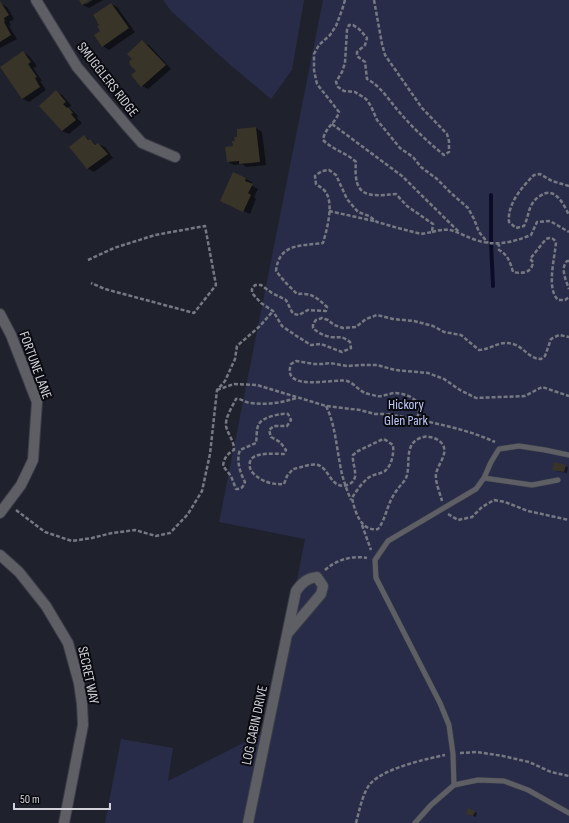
<svg xmlns="http://www.w3.org/2000/svg" width="569" height="823" font-family="'Sofia Sans Condensed',sans-serif">
<rect width="100%" height="100%" fill="#1f212c"/>
<g fill="#292c48">
<path d="M163 0H304L292 70 271 99 227 62 171 11Z"/>
<path d="M323 0H569V823H105L121 739 173 748 168 781 267 731 305 539 219 522Z"/>
</g>
<g fill="#0007">
<path d="M80 0H89L85 3V5L93 0H103L89 8 83 5Z"/>
<path d="M0 3 7 7 14 19 9 22 11 25 9 26 17 39 0 48Z"/>
<path d="M111 4 117 7 135 32 109 50 103 46 95 36 101 31 100 25Z"/>
<path d="M142 42 149 45 171 69 148 89 142 86 133 59Z"/>
<path d="M23 52 29 56 37 66 33 68 42 81H40L46 90 29 102 23 99 1 67Z"/>
<path d="M56 92 62 95 71 105 69 108 74 112 78 116 77 118 82 123 69 134 62 131Z"/>
<path d="M256 128 262 132 266 165 246 167 242 164 234 165 228 162 236 142Z"/>
<path d="M84 136 97 145 98 144 105 147 113 158 94 172 87 168Z"/>
<path d="M234 173 252 182 251 185 258 189 254 197 256 199 250 214 221 201Z"/>
<path d="M565 466 568 467 567 473 556 471Z"/>
<path d="M475 812 477 813 476 817 470 815Z"/>
</g>
<g fill="none" stroke-linecap="round" stroke-linejoin="round">
<path stroke="#0c0c28" stroke-width="4" d="M491 195V242L493 286"/>
</g>
<g fill="#393428">
<path d="M79 0H91L82 5Z"/>
<path d="M0 1 9 15 4 18 5 21 4 22 11 35 0 42Z"/>
<path d="M111 3 129 28 102 47 94 35 100 31 97 26 99 25 97 22V21L93 15Z"/>
<path d="M142 40 166 65 141 87 131 75 136 71 130 65 129 61 132 59 127 54Z"/>
<path d="M23 51 31 62 28 64 37 77 35 78 40 87 22 99 0 67Z"/>
<path d="M56 90 66 102 63 104 67 108 68 107 73 113 71 114 76 120 62 131 39 106Z"/>
<path d="M256 127 260 162 239 164V161L227 162 225 147 233 146 232 141H235L234 137H237V129Z"/>
<path d="M84 135 88 140 90 139 95 145 98 143 108 154 87 169 69 147Z"/>
<path d="M233 172 246 178 245 181 253 184 248 193 251 195 243 212 220 201Z"/>
<path d="M554 462 566 465 564 472 552 470Z"/>
<path d="M468 808 475 811 473 816 466 814Z"/>
</g>
<g fill="none" stroke-linecap="round" stroke-linejoin="round">
<defs>
<g id="lane">
<path d="M484 478 491 462 499 449 519 446 545 450 569 455"/>
<path d="M454 785 453 754 449 725 440 703 376 578 375 560 388 541 476 489 484 478 532 485 558 480"/>
<path d="M415 823 431 805 454 785 478 780 504 781 528 790 569 813"/>
</g>
<g id="street">
<path d="M36 0 77 67 126 125 142 143 175 157"/>
<path d="M0 314 11 335 37 402 33 460 21 485 0 513"/>
<path d="M0 555 19 572 46 606 68 643 79 683 82 704 83 725 64 823"/>
<path d="M248 823 296 591C302 583 307 578 317 577L323 586 321 594 288 633"/>
</g>
</defs>
<use href="#lane" stroke="#3b3d48" stroke-width="6"/>
<use href="#street" stroke="#3b3d48" stroke-width="12"/>
<g stroke="#777982" stroke-width="2.5" stroke-dasharray="4 2" stroke-linecap="butt">
<path d="M345 0 342 10 336 26 330 35 319 45 314 54V70L317 84 339 112C336 123 325 127 323 140 333 150 347 153 356 162 353 197 367 197 396 194L407 206 433 224 432 232 421 234 398 228 377 222 369 216 358 212 347 199 336 175 329 170 322 171 315 176 316 184C318 186 321 187 324 190 335 201 327 229 323 243 301 246 279 243 276 271L285 282 297 294C312 293 316 297 327 307L326 311 308 310 299 315 294 314 292 312 286 300 272 293 261 285H255L252 289V293L261 303 273 311 282 326 295 335 311 345 321 344 342 352 351 348 350 342C341 335 340 338 331 337 324 336 317 332 313 328V324L316 320 322 318 328 320 334 325 343 328 356 327 366 319 377 315 393 319 414 321 433 326 444 332 461 335 479 350C493 349 499 340 513 344 524 347 529 359 541 359L545 356 551 339 559 335 569 337"/>
<path d="M374 0 382 44 385 55 422 108 447 134 449 141V152L444 155C429 143 414 129 401 114 390 102 382 87 367 79L365 62 357 56V52L365 45 367 38 359 29 353 25H349L347 30 345 63 342 72 336 82 338 87 344 91 355 92 366 99 371 106 377 120 400 148 413 157 421 167 437 179 452 194 468 208 474 219 479 232 488 243"/>
<path d="M332 124 402 176 459 232"/>
<path d="M569 186 552 181 540 174 534 175C522 187 507 204 509 222L516 228 524 226C527 220 528 214 530 208 532 203 536 198 540 196 555 185 564 205 569 215"/>
<path d="M329 211 374 221"/>
<path d="M432 232C452 226 456 233 473 239 494 247 511 243 531 235L537 222 550 221 569 232"/>
<path d="M497 244 499 245V250C508 255 510 262 513 272 522 274 532 273 533 262L530 259 546 239C551 237 553 238 556 242 555 258 546 288 558 300H565L569 297"/>
<path d="M88 260 114 248 155 235 205 226 216 285 194 313 105 289 91 283"/>
<path d="M569 261H567C560 269 566 280 569 289"/>
<path d="M217 390 234 384 257 385 326 406 360 410 375 414H386L403 423H412L417 419C418 415 419 411 419 407 417 397 403 393 394 393 388 394 382 397 376 396 373 395 368 394 365 393 358 390 354 383 347 381 334 378 281 393 291 364L296 361 314 364H323L330 363 347 366 362 365H377L395 370 428 373 444 379 460 390 476 398 525 396 542 387 569 396"/>
<path d="M296 398C281 403 267 405 251 403 245 403 241 398 236 399 232 407 225 418 226 426 228 435 234 440 234 450 227 454 224 458 223 466L231 476 236 489C242 489 243 487 245 482 240 473 236 460 240 450L256 443C257 438 256 428 259 424 262 417 282 413 288 414L291 420 287 426H274L269 430 271 437 280 442 286 450 284 454C272 454 243 450 251 471 260 481 271 485 284 484L287 476 293 469C300 468 311 463 318 465 330 469 331 490 347 485 351 484 354 481 355 477 356 469 352 462 353 455L358 451 381 440 384 439 393 445C394 453 392 465 385 471 381 474 373 474 368 478 362 483 356 491 352 498 355 512 361 532 378 529 386 519 387 504 395 493 398 487 403 484 406 478 411 466 404 446 418 439 422 437 426 436 430 437 435 438 440 440 443 445 448 454 438 464 436 474 435 482 440 493 442 501"/>
<path d="M326 406C335 424 336 444 340 464 342 477 346 488 351 500"/>
<path d="M388 414C424 421 462 427 495 442"/>
<path d="M16 510 45 532 72 541 92 538 112 533 135 530 156 536 170 533 188 514 202 491 210 454 217 390 225 381 235 359 237 346 260 326 273 311"/>
<path d="M448 514 458 520 472 517 482 507 494 500 505 502 528 511 569 520"/>
<path d="M362 525 371 550"/>
<path d="M325 570C336 560 352 555 367 558"/>
<path d="M460 753 477 752 503 756 529 762 551 772 569 776"/>
<path d="M356 823C359 812 363 791 371 783 385 768 426 759 445 755"/>
</g>
<use href="#lane" stroke="#5e5f65" stroke-width="5"/>
<use href="#street" stroke="#5e5f65" stroke-width="10"/>
</g>
<g text-anchor="middle" stroke-width="4" stroke-linejoin="round" paint-order="stroke">
<g font-size="14" fill="#d1d2d9" stroke="#0a0b10">
<text transform="translate(108 79) rotate(52)" y="5">SMUGGLERS RIDGE</text>
<text transform="translate(36 365) rotate(70)" y="5">FORTUNE LANE</text>
<text transform="translate(89 675) rotate(78)" y="5">SECRET WAY</text>
<text transform="translate(254 725) rotate(-78)" y="5">LOG CABIN DRIVE</text>
</g>
<g font-size="14" fill="#c2c8f9" stroke="#0a0b10">
<text x="406" y="409">Hickory<tspan x="406" dy="16">Glen Park</tspan></text>
</g>
</g>
<path d="M14 803v6h96v-6" fill="none" stroke="#d1d2d9" stroke-width="2"/>
<text x="20" y="803" font-size="12" fill="#d1d2d9" stroke="#0a0b10" stroke-width="3" paint-order="stroke">50 m</text>
</svg>
